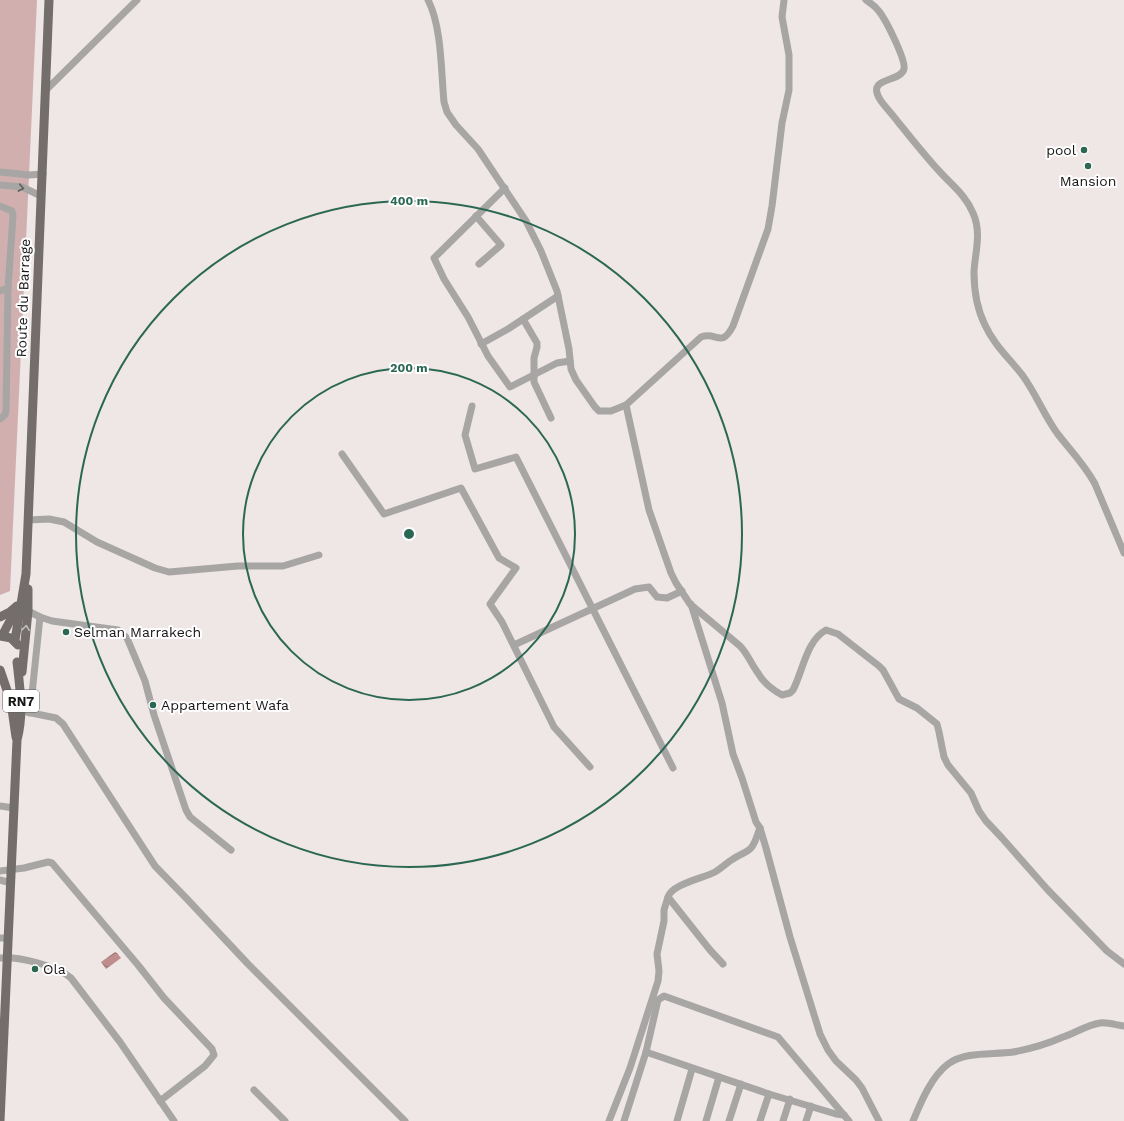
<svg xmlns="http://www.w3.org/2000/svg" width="1124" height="1121" font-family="'Work Sans',sans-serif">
<defs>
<pattern id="water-waves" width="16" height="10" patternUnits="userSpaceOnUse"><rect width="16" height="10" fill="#c08d8d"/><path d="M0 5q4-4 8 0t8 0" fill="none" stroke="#9b7272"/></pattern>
</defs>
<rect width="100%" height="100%" fill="#efe6e6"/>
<path fill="#d1afaf" d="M0 0H37L10 591 0 595Z"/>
<path fill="url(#water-waves)" d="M115 952 117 953 121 958 106 969 101 962Z"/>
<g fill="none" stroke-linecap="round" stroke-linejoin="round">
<g stroke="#a8a5a5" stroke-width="7">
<path d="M428 0C442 27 441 72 444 102L447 112 456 125 478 149 526 221 541 251 557 291 569 349 571 369 576 380 595 407 599 411H611L626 405 701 337C717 331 721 349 733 326L768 229 772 206 782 123 789 90V55L782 17 784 0"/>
<path d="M866 0C870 3 874 5 877 9 885 17 906 60 904 69 901 83 864 76 881 101 886 108 893 115 898 122 912 139 926 157 941 173 953 186 966 196 973 213 982 233 975 252 974 272 974 290 977 309 985 325 994 345 1010 359 1023 376 1036 394 1044 415 1057 433 1070 450 1085 465 1095 484L1124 553"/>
<path d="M45 91 137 0"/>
<path d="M0 172 29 175 43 174"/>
<path d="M0 185 22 187 41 196"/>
<path d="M505 188 434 258 444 279 468 317 488 356 510 387 557 363 570 361"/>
<path d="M0 206 12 211 13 216 8 288 6 411 5 415 0 419"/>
<path d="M476 216 501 245 479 264"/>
<path d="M0 291 8 288"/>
<path d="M523 319 537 343V347L534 358V382L551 418"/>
<path d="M481 344 508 329 558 296"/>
<path d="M626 405 649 510 671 573 676 583 690 604 740 646C748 654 751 664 758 673 763 682 773 690 782 695L790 693 793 690C803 671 806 641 826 630L838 634 879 666 883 670 899 699 917 708 937 724 939 732 944 757 948 765 971 793 979 811 986 821 1002 838 1047 889 1107 951 1124 964"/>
<path d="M472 406 465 435 475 469 516 457 673 768"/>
<path d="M342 454 384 514 461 488 499 558 516 568 490 604 502 622 554 727 590 767"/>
<path d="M28 520 49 519 64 522 97 542 155 568 169 572 238 566H283L319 555"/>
<path d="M691 604 722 703 733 754 742 778 756 822 760 828 766 848 790 937 820 1034 828 1050 836 1061 856 1080 862 1088 879 1121"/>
<path d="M28 611 40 617 52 621 118 630 127 638 145 681 154 715 186 810 190 817 231 850"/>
<path d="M514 645 635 589 649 587 657 597 667 598 682 591"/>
<path d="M22 711 56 718 63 724 155 866 188 900 248 964 405 1121"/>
<path d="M30 713 40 617"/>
<path d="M0 806 14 808"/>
<path d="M0 871 24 868 48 862 52 863 138 965 164 998 212 1049 214 1055 205 1066 160 1101"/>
<path d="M0 880 11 883"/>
<path d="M0 938H8"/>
<path d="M0 958C19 956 57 966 71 978L120 1042 174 1121"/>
<path d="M723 964 710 950 668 897C672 884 704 878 715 872 722 868 726 863 733 859 739 855 746 853 751 848 756 842 757 835 760 828"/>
<path d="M646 1052 769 1094 836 1114 844 1115"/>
<path d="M254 1090 285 1121"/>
<path d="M609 1121 630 1068 658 981 659 971 657 954 664 921V910L668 897"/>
<path d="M624 1121 646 1052 658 1000 664 996 778 1037 849 1121"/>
<path d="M677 1121 692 1069"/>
<path d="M706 1121 719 1077"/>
<path d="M729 1121 741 1084"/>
<path d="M760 1121 769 1094"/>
<path d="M783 1121 790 1099"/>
<path d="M806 1121 811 1106"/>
<path d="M913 1121C921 1102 931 1077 948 1064 966 1051 992 1055 1013 1052 1030 1049 1047 1044 1063 1037 1075 1033 1087 1025 1100 1023 1108 1022 1116 1025 1124 1026"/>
</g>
<g stroke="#736d6c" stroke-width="9">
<path d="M0 617 10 612 17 606"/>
<path d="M0 636 11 638 18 645"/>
<path d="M2 636 18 606"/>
<path d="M15 640 26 574 49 0"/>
<path d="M0 670 11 702 16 737"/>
<path d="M22 672 28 611V589"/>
<path d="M0 1121 17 740C24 714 20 688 17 662"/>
</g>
</g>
<defs><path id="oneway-chevron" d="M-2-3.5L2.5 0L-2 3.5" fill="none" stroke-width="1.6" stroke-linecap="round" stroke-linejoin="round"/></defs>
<use stroke="#605e5e" href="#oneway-chevron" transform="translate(21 188) rotate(11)"/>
<use stroke="#c0bdbd" href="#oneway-chevron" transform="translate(26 628) rotate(-84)"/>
<g fill="none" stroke="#2b6854" stroke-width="2">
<circle cx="409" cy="534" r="166"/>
<circle cx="409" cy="534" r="333"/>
</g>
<g fill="#2b6854" stroke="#fff" stroke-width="1.5">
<circle cx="1084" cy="150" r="4"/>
<circle cx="1088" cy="166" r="4"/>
<circle cx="66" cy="632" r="4"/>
<circle cx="153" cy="705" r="4"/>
<circle cx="35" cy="969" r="4"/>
</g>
<g text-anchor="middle" stroke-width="4" stroke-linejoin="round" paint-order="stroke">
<rect fill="#fff" stroke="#5e5c5c" stroke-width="1" x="3" y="690" width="36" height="22" rx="3"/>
<g font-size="13" font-weight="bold" fill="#191616">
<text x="21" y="706">RN7</text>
</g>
<g font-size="14" fill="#191616" stroke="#fff" text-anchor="start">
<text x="1076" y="155" text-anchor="end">pool</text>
<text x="1088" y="186" text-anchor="middle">Mansion</text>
<text x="74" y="637">Selman Marrakech</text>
<text x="161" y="710">Appartement Wafa</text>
<text x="43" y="974">Ola</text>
</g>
<g font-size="14" fill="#191616" stroke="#fff">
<text transform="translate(23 298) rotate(-88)" y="5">Route du Barrage</text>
</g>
</g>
<circle cx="409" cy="534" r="6" fill="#2b6854" stroke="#fff" stroke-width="2"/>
<g font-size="12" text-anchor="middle" font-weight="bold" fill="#2b6854" stroke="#fff" stroke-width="4" stroke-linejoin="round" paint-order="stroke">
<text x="409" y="205">400 m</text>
<text x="409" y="372">200 m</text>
</g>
</svg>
